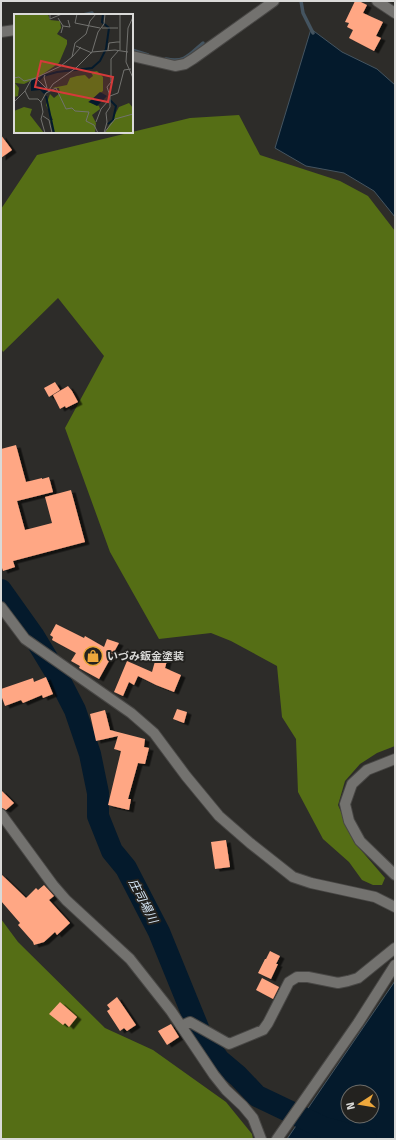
<svg xmlns="http://www.w3.org/2000/svg" width="396" height="1140" font-family="'Fira Sans','Noto Sans JP',sans-serif">
<defs>
<filter id="shadow"><feDropShadow dx="4.5" dy="2.5" stdDeviation="0" flood-color="#0009"/></filter>
</defs>
<rect width="100%" height="100%" fill="#2d2c29"/>
<g fill="#556e15">
<path d="M239 115 260 155 340 181 368 196 395 231V746L377 753 360 764 345 781 338 805 354 842 385 878 382 885H373L362 880 349 862 323 839 298 792 296 739 282 717 277 666 231 641 211 633 159 639 110 552 65 428 104 356 58 298 3 352 1 348V209L37 155 190 118Z"/>
<path d="M1 919 18 942 105 1028 153 1050 226 1102 252 1134 253 1139H1Z"/>
</g>
<g fill="#041a2c" stroke="#445460" fill-rule="evenodd">
<path d="M311 29 342 52 377 69 395 85V217L374 191 344 173 306 166 275 148Z"/>
<path d="M395 981V1139H287ZM348 1092H372V1116H348Z"/>
</g>
<g fill="none" stroke-linecap="round" stroke-linejoin="round">
<g stroke="#445460" stroke-width="3.5">
<path d="M301 1 303 13 313 33"/>
<path d="M83 15 92 13 93 15"/>
<path d="M132 50 148 55"/>
<path d="M166 59C185 63 189 55 203 43"/>
</g>
<path stroke="#041a2c" stroke-width="22" d="M1 590 33 635 56 673 75 710 90 754 98 793V816L112 851 126 868 159 932 201 1035 219 1060 238 1076 257 1096 322 1127 366 1139"/>
</g>
<g fill="#ffa784" filter="url(#shadow)">
<path d="M355 1H359L367 5 363 13 383 22 376 36 381 38 374 51 349 38 353 30 347 27 349 23 345 22Z"/>
<path d="M1 135 12 150 1 158Z"/>
<path d="M55 382 60 390 49 397 44 388Z"/>
<path d="M68 386 72 391 78 402 66 408 65 406 60 409 53 395Z"/>
<path d="M16 445 26 482 42 478V479L49 477 53 492 17 501 25 530 52 523 45 497 71 490 85 542 13 561 15 567 3 571 1 565V449Z"/>
<path d="M56 624 84 638 85 636 104 647 107 639 119 643 99 679 79 668 80 666 71 661 76 653 52 640 53 637 50 635Z"/>
<path d="M157 654 168 657 165 668 181 675 174 692 156 685 138 676 134 685 129 682 123 696 114 692 127 661 152 672Z"/>
<path d="M46 677 53 694 43 698 42 695 23 703 21 700 5 706 1 695V689L33 678 34 682Z"/>
<path d="M177 709 187 712 184 723 173 719Z"/>
<path d="M105 710 110 730 145 739 144 747 149 748 145 764 138 763 128 799H131L129 810 108 805 121 751 114 749 118 736 96 741 90 714Z"/>
<path d="M1 790 14 803 6 810 1 808Z"/>
<path d="M226 840 230 867 215 869 211 842Z"/>
<path d="M1 874 26 898 36 888 38 890 44 885 54 896 49 900 70 923 57 935 55 932 44 942 34 945 33 942 18 925 20 923 1 901Z"/>
<path d="M270 951 280 956 276 964H278L271 979 258 973 265 959H266Z"/>
<path d="M262 978 279 987 273 999 256 990Z"/>
<path d="M117 997 136 1025 127 1031 124 1028 120 1031 107 1011 110 1009 107 1005Z"/>
<path d="M60 1002 77 1017 69 1027 65 1023 63 1025 49 1014Z"/>
<path d="M171 1024 179 1037 167 1045 158 1031Z"/>
</g>
<g fill="none" stroke-linecap="round" stroke-linejoin="round">
<defs>
<g id="minor">
<path d="M377 1 395 13"/>
<path d="M1 32 15 30"/>
<path d="M132 56 175 66 185 64 193 59 274 1"/>
<path d="M1 607 25 639 131 713 154 733 186 776 219 816 250 843 293 877 311 883 375 897 395 907"/>
<path d="M395 759 367 770 352 784 345 804 349 821 360 841 395 875"/>
<path d="M1 814 53 885 66 900 130 959 171 1011 214 1075 226 1090 243 1106 253 1118 261 1139"/>
<path d="M181 1026 190 1022 229 1044 263 1030 268 1023 289 982 297 977H308L338 983 348 981 358 978 395 948"/>
<path d="M277 1139 358 1023 395 965"/>
</g>
</defs>
<use href="#minor" stroke="#484745" stroke-width="12"/>
<use href="#minor" stroke="#73726f" stroke-width="10"/>
</g>
<defs>
<symbol id="shop-ring" viewBox="-11 -11 22 22"><circle r="9.5" fill="#23221f" stroke="#eea83c" stroke-width="1.5"/><path d="M-5-2.5h2.3a2.7 3.5 0 0 1 5.4 0H5L5.5 6h-11ZM-1.5-2.5h3a1.5 2.3 0 0 0-3 0Z" fill="#eea83c"/></symbol>
</defs>
<g fill-rule="evenodd">
<use href="#shop-ring" x="82" y="645" width="22" height="22"/>
</g>
<g text-anchor="middle" stroke-width="4" stroke-linejoin="round" paint-order="stroke">
<g font-size="11" font-weight="bold" fill="#dadad8" stroke="#23221f" text-anchor="start">
<text x="107" y="660">いづみ鈑金塗装</text>
</g>
<g font-size="12" font-style="italic" fill="#d4e5f5" stroke="#23221f">
<text transform="translate(143 901) rotate(63)" y="4">庄司場川</text>
</g>
</g>
<g transform="translate(14 14)">
<rect width="119" height="119" fill="#2d2c29"/>
<path d="M0 0H34L36 6 46 7 47 14 43 20 53 26V30L45 49 26 62 10 70 1 69 5 74 4 82 0 83ZM83 57 89 63V77L74 88 85 92 86 95 78 101 82 109 81 119H40L36 106H39L32 91 36 80 40 84 46 79 45 74H38L53 71 56 64 63 62 71 61 75 65 79 62 77 58ZM115 89 119 94V119H91L105 93ZM10 93 18 95 16 101 30 119H0V97Z" fill="#556e15"/>
<path d="M22 65 34 77 30 80 26 76 17 77V66ZM86 78 93 82 83 92 75 88Z" fill="#041a2c"/>
<path fill="none" stroke="#041a2c" stroke-width="2" d="M24 67 29 62 43 58 78 54 86 47 92 35 95 14 88 8 89 0M32 82 40 119M94 110 99 106 102 92 96 86"/>
<path fill="none" stroke="#72726f" stroke-width="1" d="M36 0V5L48 0M63 0 61 9 86 14M119 3 114 14 112 48 119 64M44 4 49 12 47 19M49 12 56 13 54 6M88 14H104M106 28V0M62 32 78 39M94 36 95 29 103 28H106V36M78 38 101 36 114 38M58 43 67 33M31 61 30 63 33 74M0 64 5 63 10 67 22 64 35 77M35 76 39 70 62 54 78 38 84 18 90 10 91 0M96 82 104 79 110 56 117 55M0 88 11 77M27 88 24 85H15L11 77 17 66 47 52 58 43 61 29 72 20 76 7 82 0M29 102 35 106 38 119M82 108 87 95 95 86M31 119 27 105 29 98 27 88 32 79 42 74 52 95 58 94 61 97 75 98 72 107 80 111 84 119M90 119 93 108 92 99 96 93V82L93 73 97 68V45L105 36M90 119 101 105 119 100"/>
<path fill="#d63a3a" fill-opacity="0.15" stroke="#d63a3a" stroke-width="2" d="M27 47 99 63 94 88 21 73Z"/>
<rect width="119" height="119" fill="none" stroke="#dadad8" stroke-width="2"/>
</g>
<rect width="396" height="1140" fill="none" stroke="#dadad8" stroke-width="4"/>
<g transform="translate(360 1104) rotate(258)"><circle r="19" fill="#23221f" stroke="#6c6c69"/>
<path d="M0-3L7 15L0 10L-7 15Z" fill="#eea83c"/>
<text y="-6" font-size="11" font-weight="bold" text-anchor="middle" fill="#dadad8">N</text>
</g>
</svg>
